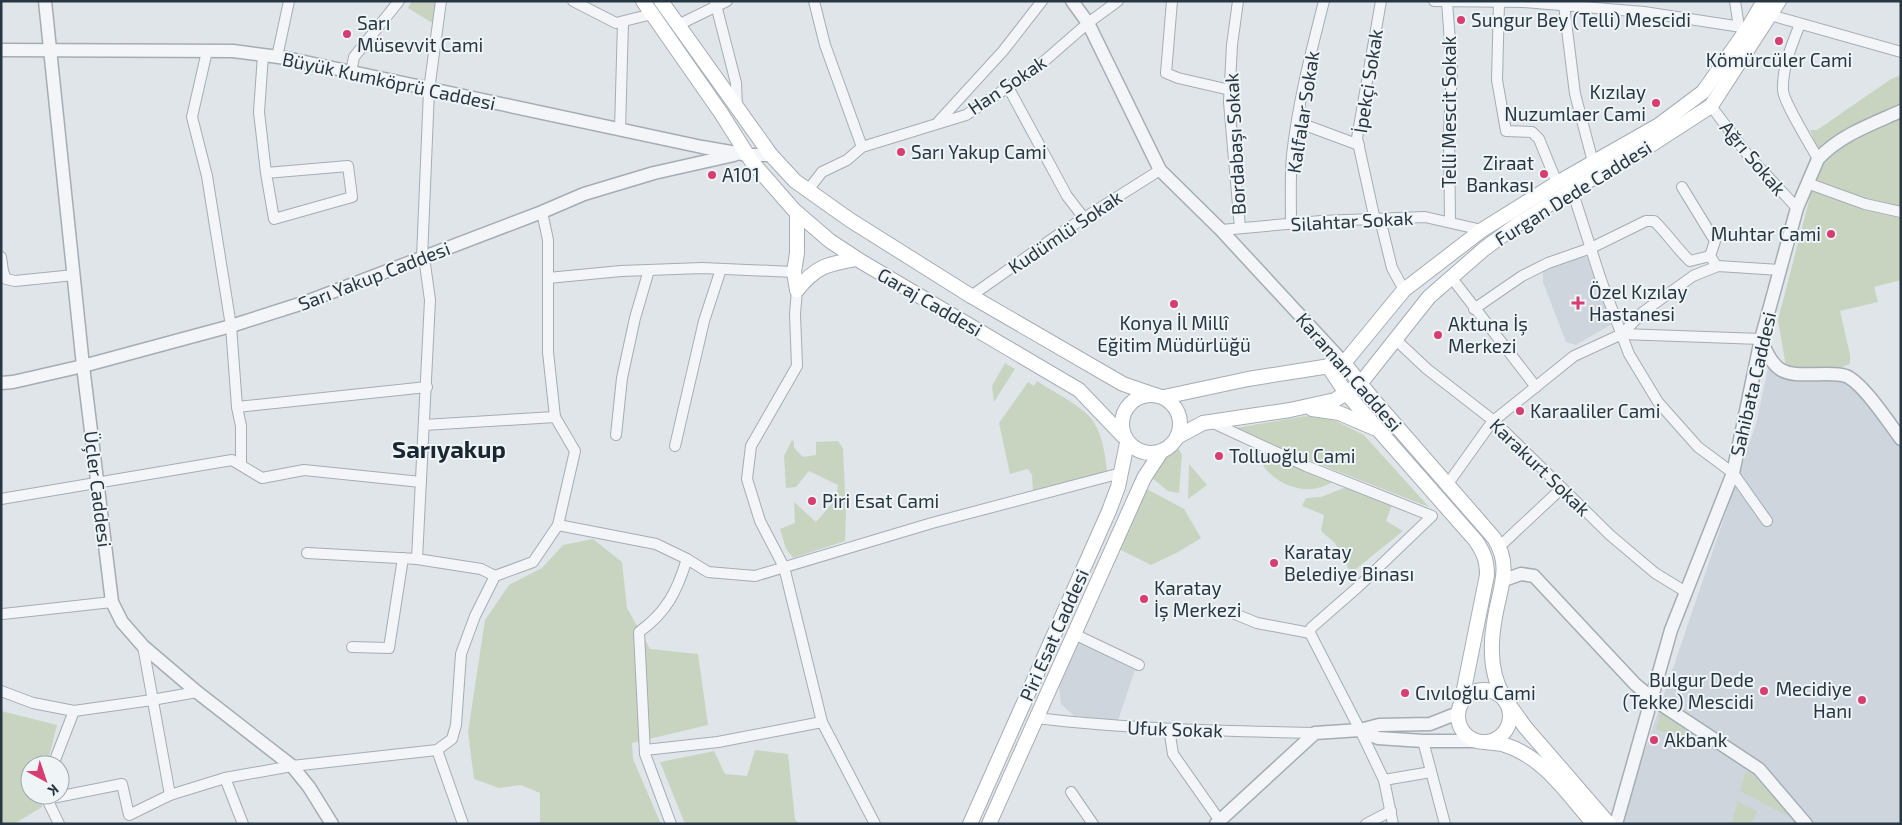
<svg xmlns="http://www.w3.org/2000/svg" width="1902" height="825" font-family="'Exo 2',sans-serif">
<rect width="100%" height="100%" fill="#e0e5ea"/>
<g fill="#ced5dc">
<path d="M1586 255 1612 324 1576 345 1566 342 1543 282V271Z"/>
<path d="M1768 368 1790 377 1840 374 1901 436V824H1620L1756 424Z"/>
<path d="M1079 643 1135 670 1118 720 1074 716 1061 704 1059 686Z"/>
</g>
<g fill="#c9d4c0">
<path d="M412 1H437L434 24 408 8Z"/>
<path d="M1901 75V280L1874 287 1878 302 1840 311 1850 355V364L1842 367H1786L1778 320 1812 189 1822 161 1810 130H1817L1891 79Z"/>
<path d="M1005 363 1015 369 994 402 992 386Z"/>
<path d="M1037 381C1052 391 1078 404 1089 416 1102 430 1105 453 1107 471L1033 492 1032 475 1028 469 1010 474 999 423 1028 382 1034 386Z"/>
<path d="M1306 416 1336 421 1364 435 1429 507 1229 429Z"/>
<path d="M792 440 794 442V448L803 457 816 455V442L838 441 843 448 846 514 845 541 793 558 786 549 780 529 795 523 794 502 816 522 836 499 838 485 809 471 796 487 786 488 784 456Z"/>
<path d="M1179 449 1182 455 1179 493 1168 491 1152 478 1166 458Z"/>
<path d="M1257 452 1333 482C1327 485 1318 489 1311 489 1289 491 1262 474 1257 452Z"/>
<path d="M1189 464 1207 485 1188 499Z"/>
<path d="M1346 487 1392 505 1386 521 1403 531 1351 573 1335 543 1321 531 1324 515 1302 506 1306 498 1321 497Z"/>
<path d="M1145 488 1184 509 1201 538 1178 552 1151 565 1117 548Z"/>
<path d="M593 539 622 562 627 608 650 649 698 654 708 725 632 743 633 759 661 824H540V793L521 785 499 788 474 779 468 732 485 620 509 585 542 568 563 545Z"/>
<path d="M1661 710 1696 738 1656 730Z"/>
<path d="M1 711 57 725 47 765H30V795H42V807L14 824H1Z"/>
<path d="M755 750 788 754 795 819 798 824H685L660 762 714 751 725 774 747 776Z"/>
<path d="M1746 771 1757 778 1787 813 1786 815 1740 791Z"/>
<path d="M1737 801 1757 811 1751 824H1732Z"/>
</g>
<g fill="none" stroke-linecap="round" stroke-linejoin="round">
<defs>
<g id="minor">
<path d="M573 1 616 23 652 14"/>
<path d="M715 1 736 83 737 107"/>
<path d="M814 1 825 45 862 147"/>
<path d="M1172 1 1166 73 1178 78 1230 90"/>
<path d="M1238 1 1232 45 1229 102 1240 228"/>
<path d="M1434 1 1523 2 1644 12 1748 28"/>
<path d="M1735 1 1739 27"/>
<path d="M1447 2 1452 68 1449 133 1450 222"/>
<path d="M1499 2 1497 80 1506 131 1532 132 1539 139 1557 183"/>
<path d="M1564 5 1575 94 1593 162"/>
<path d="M1770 15 1901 52"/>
<path d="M1800 24C1792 44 1782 68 1783 90 1783 101 1811 146 1818 159"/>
<path d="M678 25 727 1"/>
<path d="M207 51 192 117 207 176 231 326 237 407 241 426V465"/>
<path d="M263 55 259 112 266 173 274 219 352 197 348 166 266 173"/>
<path d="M277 57 289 1"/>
<path d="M351 72 354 57 399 1"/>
<path d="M1008 87 1067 196 1084 218"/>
<path d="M1711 106 1747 154 1797 208"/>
<path d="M939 121 1003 51 1042 1"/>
<path d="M1297 122 1359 145"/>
<path d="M620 130 623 22"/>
<path d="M1807 183 1865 204 1901 212"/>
<path d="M1682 187 1715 241 1710 256 1714 262"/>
<path d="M808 190 822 172 847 160 862 147 966 115 1034 70 1088 23 1118 1"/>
<path d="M1572 190 1601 280 1629 354 1658 402 1698 447 1733 473 1767 521"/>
<path d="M1380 219 1392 268 1404 290"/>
<path d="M1375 220 1357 138 1381 1"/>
<path d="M1291 224C1291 201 1290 177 1292 155 1298 102 1311 52 1324 1"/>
<path d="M1221 230 1321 221 1425 217 1482 230"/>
<path d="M1 257 3 271 6 279 15 281 74 275"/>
<path d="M422 258 429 90 441 1"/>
<path d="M1451 277 1536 387"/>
<path d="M548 278 621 271 702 268 794 272"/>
<path d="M797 290 795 314 797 366 751 446 747 479 760 521 784 567 822 722 875 824"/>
<path d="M971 296 1062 232 1160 170"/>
<path d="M1474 309 1522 276 1548 263 1591 248 1646 221H1654C1667 233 1677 249 1690 261L1710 256"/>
<path d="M1622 334 1761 339"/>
<path d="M1395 339 1427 369 1494 421 1610 535 1655 573 1686 592"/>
<path d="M237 407 427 387"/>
<path d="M1211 422 1306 466 1432 516 1358 587 1311 628 1310 633 1360 730 1384 780 1393 824"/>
<path d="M424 425 555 417"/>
<path d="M616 435 622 378 635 318 649 270"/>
<path d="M675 446 704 321 721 269"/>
<path d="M1447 485 1492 422 1574 356 1622 334 1643 312 1693 276 1718 266 1780 270"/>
<path d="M1 499 232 460 262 478 304 470 421 482"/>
<path d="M558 525 656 544 687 559 708 572 755 576 932 523 1121 473"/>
<path d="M1499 547 1562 488"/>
<path d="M307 553 417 559 481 569 495 576"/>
<path d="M417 559 430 300 424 257"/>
<path d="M3 614 112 602"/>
<path d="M1235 614 1257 623 1310 633"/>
<path d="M1074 634 1139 665"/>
<path d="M143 646 170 795 225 778 292 766 437 750 452 739 456 725 461 654 475 616 495 576 533 562 558 525 575 451 555 417 548 352V240L542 212"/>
<path d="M352 647 389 648 403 558"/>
<path d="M1 691 33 703 74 711 152 700 197 692"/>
<path d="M1036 718C1129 729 1221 731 1315 733"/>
<path d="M1169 729 1173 754 1220 821"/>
<path d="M1423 741 1445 824"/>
<path d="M437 750 463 824"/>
<path d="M645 750 718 742 822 722"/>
<path d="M53 765 74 711"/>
<path d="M225 778 243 824"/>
<path d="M1384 780 1431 772"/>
<path d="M1071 792 1093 824"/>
<path d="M47 795V799L59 824"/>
<path d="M47 799 122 784 129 815 170 795"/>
<path d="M671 824 645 754 639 632C667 612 677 591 687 559"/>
<path d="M1366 824 1391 811"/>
</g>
<g id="tertiary">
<path d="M45 1 83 366 112 602 122 622 143 646 197 692 292 766 309 787 332 824"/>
<path d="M1072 1 1088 23 1160 170 1221 230 1344 363"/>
<path d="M1 50 233 51 286 58 702 147 748 155H771"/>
<path d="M1761 339C1776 380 1789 374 1827 374 1833 374 1840 374 1846 376 1863 383 1889 423 1901 439"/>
<path d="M1 383 13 382 83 366 231 326 306 302 542 212 584 194 654 173 734 155"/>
<path d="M1504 580 1521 574 1534 576 1635 684 1653 699 1759 769 1806 824"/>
<path d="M1360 730 1378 738 1423 741H1476"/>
<path d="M1216 824 1315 733 1360 730 1379 725 1430 724 1458 713"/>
<path d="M1616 824 1671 630 1733 473 1761 339 1797 208 1818 159C1840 135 1872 124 1901 111"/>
</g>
<g id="secondary">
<path d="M643 1 721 113 752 162 794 210 830 241 862 262 1079 390 1123 436"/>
<path d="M661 1 771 155 795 181 850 220 971 296 1123 384 1155 395"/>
<path d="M797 290 794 272 797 253V213"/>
<path d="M797 290C816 266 828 264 856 259"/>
<path d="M1344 363 1404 290 1482 230 1557 183 1659 125 1703 92 1748 28 1764 1"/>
<path d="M1344 363 1372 398 1494 538C1512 566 1500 587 1495 617 1490 644 1489 673 1504 697"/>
<path d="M1328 366 1346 393 1476 541C1484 553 1487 561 1487 575L1461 704"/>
<circle cx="1151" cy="424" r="29"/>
<path d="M1164 397 1248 379 1336 365"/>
<path d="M1312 409 1339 413 1374 428"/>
<path d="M1177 437 1203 423 1290 410 1335 400 1360 384 1429 297 1484 249 1518 224 1572 190 1643 150 1711 106 1779 1"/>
<circle cx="1484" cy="716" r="26"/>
<path d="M1510 706 1525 727 1609 824"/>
<path d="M1486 742C1492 743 1499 743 1505 745 1544 757 1568 795 1594 824"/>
<path d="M970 824 1109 511 1118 487 1127 443"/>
<path d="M989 824 1144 478 1161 452"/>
</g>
</defs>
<use href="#minor" stroke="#a5adb4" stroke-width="12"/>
<use href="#tertiary" stroke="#a5adb4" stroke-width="15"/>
<use href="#secondary" stroke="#a5adb4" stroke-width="16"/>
<use href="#minor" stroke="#f3f5f8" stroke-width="10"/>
<use href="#tertiary" stroke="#f3f5f8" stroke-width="12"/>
<use href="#secondary" stroke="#fff" stroke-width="14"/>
</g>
<g fill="#d63d70" stroke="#eff4f7" stroke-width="2">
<circle cx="1461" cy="20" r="5"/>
<circle cx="347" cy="34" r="5"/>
<circle cx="1779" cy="41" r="5"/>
<circle cx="1656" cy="103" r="5"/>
<circle cx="901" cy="152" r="5"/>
<circle cx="1544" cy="174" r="5"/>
<circle cx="712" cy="175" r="5"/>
<circle cx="1831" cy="234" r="5"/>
<path d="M1575.5 295.5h5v5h5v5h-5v5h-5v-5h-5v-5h5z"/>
<circle cx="1174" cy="304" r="5"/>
<circle cx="1438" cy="335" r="5"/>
<circle cx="1520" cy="411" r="5"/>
<circle cx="1219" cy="456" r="5"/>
<circle cx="812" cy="501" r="5"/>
<circle cx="1274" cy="563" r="5"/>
<circle cx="1144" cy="599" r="5"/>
<circle cx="1764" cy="691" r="5"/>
<circle cx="1405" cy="693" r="5"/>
<circle cx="1862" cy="700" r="5"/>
<circle cx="1654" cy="740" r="5"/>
</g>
<g text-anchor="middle" stroke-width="4" stroke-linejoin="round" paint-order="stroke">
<g font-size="19" fill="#273642" stroke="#eff4f7" text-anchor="start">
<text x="1471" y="27">Sungur Bey (Telli) Mescidi</text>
<text x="357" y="30">Sarı<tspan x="357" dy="22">Müsevvit Cami</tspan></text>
<text x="1779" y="67" text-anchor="middle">Kömürcüler Cami</text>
<text x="1646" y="99" text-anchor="end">Kızılay<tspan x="1646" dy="22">Nuzumlaer Cami</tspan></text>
<text x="911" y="159">Sarı Yakup Cami</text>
<text x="1534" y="170" text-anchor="end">Ziraat<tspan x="1534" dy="22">Bankası</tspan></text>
<text x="722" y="182">A101</text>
<text x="1821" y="241" text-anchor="end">Muhtar Cami</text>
<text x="1589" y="299">Özel Kızılay<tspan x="1589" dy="22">Hastanesi</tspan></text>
<text x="1174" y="330" text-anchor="middle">Konya İl Millî<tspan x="1174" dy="22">Eğitim Müdürlüğü</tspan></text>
<text x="1448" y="331">Aktuna İş<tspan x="1448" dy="22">Merkezi</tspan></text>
<text x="1530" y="418">Karaaliler Cami</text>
<text x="1229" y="463">Tolluoğlu Cami</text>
<text x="822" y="508">Piri Esat Cami</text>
<text x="1284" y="559">Karatay<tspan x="1284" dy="22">Belediye Binası</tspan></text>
<text x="1154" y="595">Karatay<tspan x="1154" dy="22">İş Merkezi</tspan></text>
<text x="1754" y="687" text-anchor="end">Bulgur Dede<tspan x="1754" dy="22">(Tekke) Mescidi</tspan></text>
<text x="1852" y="696" text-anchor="end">Mecidiye<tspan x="1852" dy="22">Hanı</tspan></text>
<text x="1415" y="700">Cıvıloğlu Cami</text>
<text x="1664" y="747">Akbank</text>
</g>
<g font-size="19" fill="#273642" stroke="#eff4f7">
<text transform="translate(389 81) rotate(12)" y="7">Büyük Kumköprü Caddesi</text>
<text transform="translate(1368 81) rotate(-81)" y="7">İpekçi Sokak</text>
<text transform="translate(1007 85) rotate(-34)" y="7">Han Sokak</text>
<text transform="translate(1303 112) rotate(-81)" y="7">Kalfalar Sokak</text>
<text transform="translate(1449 112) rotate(-90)" y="7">Telli Mescit Sokak</text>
<text transform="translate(1235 144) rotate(-93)" y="7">Bordabaşı Sokak</text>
<text transform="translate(1753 158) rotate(50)" y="7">Ağrı Sokak</text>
<text transform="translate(1573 193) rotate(-32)" y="7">Furgan Dede Caddesi</text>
<text transform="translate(1352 221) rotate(-3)" y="7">Silahtar Sokak</text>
<text transform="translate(1065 232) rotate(-34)" y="7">Kudümlü Sokak</text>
<text transform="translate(374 276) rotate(-21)" y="7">Sarı Yakup Caddesi</text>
<text transform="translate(930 302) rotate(30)" y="7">Garaj Caddesi</text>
<text transform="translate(1349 372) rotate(49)" y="7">Karaman Caddesi</text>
<text transform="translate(1753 384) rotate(-77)" y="7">Sahibata Caddesi</text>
<text transform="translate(1540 467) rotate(44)" y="7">Karakurt Sokak</text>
<text transform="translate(98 489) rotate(83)" y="7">Üçler Caddesi</text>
<text transform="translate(1054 635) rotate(-66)" y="7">Piri Esat Caddesi</text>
<text transform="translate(1175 729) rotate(2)" y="7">Ufuk Sokak</text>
</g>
<g font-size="24" font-weight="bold" fill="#1a2733" stroke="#eff4f7">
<text x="449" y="458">Sarıyakup</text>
</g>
</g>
<rect width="1902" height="825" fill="none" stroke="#273642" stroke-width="5"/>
<g transform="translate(45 780) rotate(140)"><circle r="24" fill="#eff4f7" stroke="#9fa8af"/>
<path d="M0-4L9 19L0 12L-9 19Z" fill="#d63d70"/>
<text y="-8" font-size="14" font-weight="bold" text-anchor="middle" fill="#273642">K</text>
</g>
</svg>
